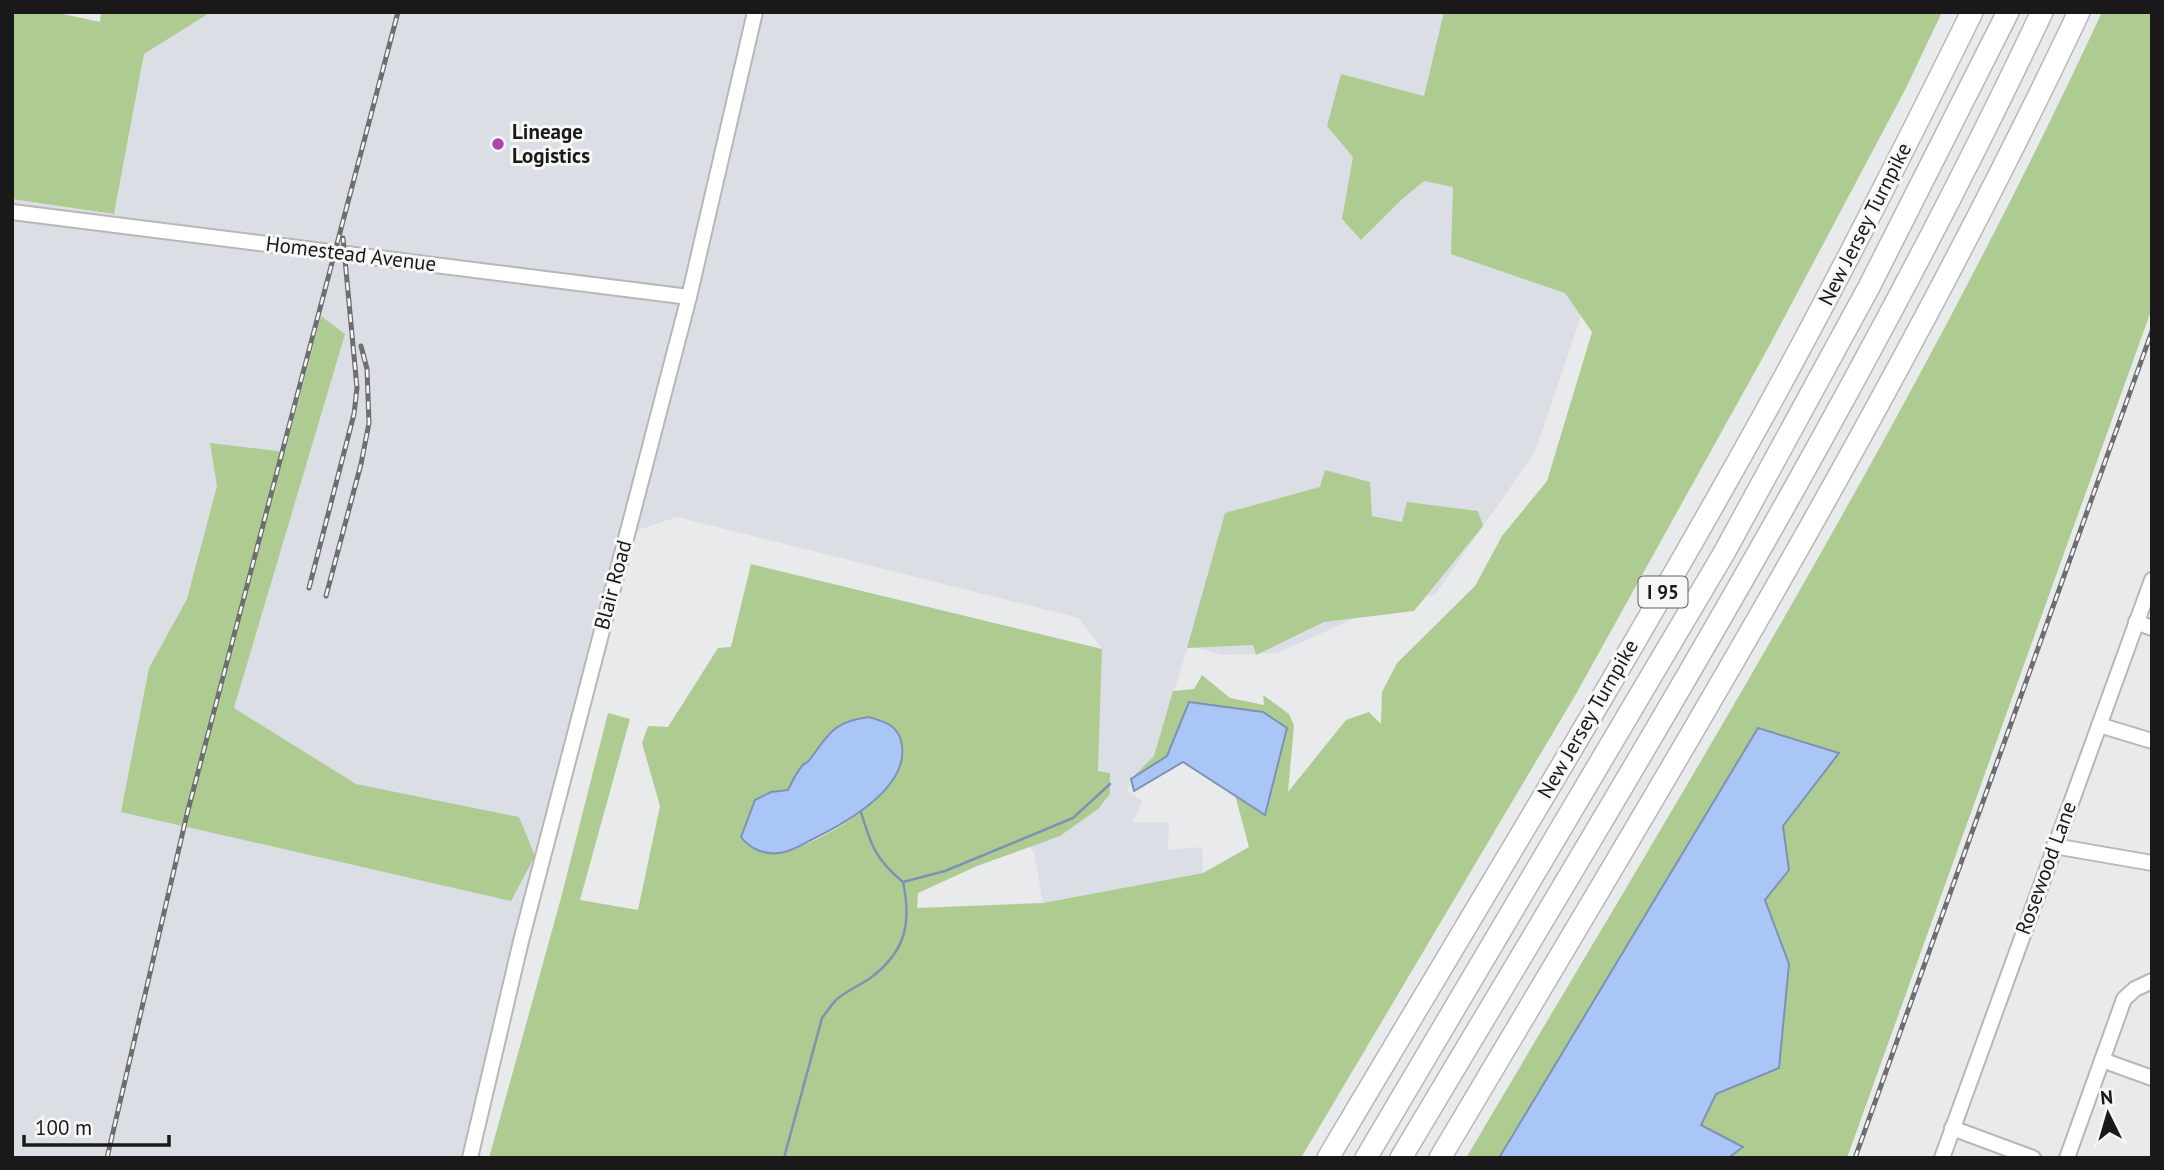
<svg xmlns="http://www.w3.org/2000/svg" width="2164" height="1170" font-family="'PT Sans',sans-serif">
<rect width="100%" height="100%" fill="#e9eaeb"/>
<path fill="#dcdee6" d="M211 12H1684L1535 452 1435 595 1385 605 1277 653 1224 655 1188 646 1154 756 1131 779 1128 791 1142 801 1133 822 1169 823 1168 850 1202 847 1203 873 1043 903 1034 853 1030 847 1060 836 1098 771 1102 649 1079 618 677 517 632 532 468 1158H12V199L114 214 144 54Z"/>
<g fill="#aecc91" fill-rule="evenodd">
<path d="M12 12H54L100 22 101 12H211L144 54 114 214 12 199Z"/>
<path d="M1444 12H1942L1905 90 1767 350 1576 694 1301 1158H489L561 898 608 713 630 719 580 900 638 910 660 806 642 743 648 726 668 727 718 648 731 647 751 564 1102 649 1098 771 1110 773V794L1098 809 1060 836 977 866 918 893 917 908 1043 903 1203 873 1249 847 1235 795 1265 814 1287 728 1167 756 1131 779 1154 756 1173 691 1194 689 1202 675 1230 698 1264 705 1263 695 1289 714 1294 725 1288 792 1346 720 1369 712 1381 724 1382 692 1397 663 1475 586 1502 536 1547 481 1592 332 1565 293 1451 254 1453 187 1424 181 1401 200 1361 240 1342 219 1353 157 1327 126 1341 74 1424 96ZM816 749 861 812C834 832 768 874 741 837L745 827 771 792 788 791C796 775 807 764 816 749Z"/>
<path d="M2102 12H2152V308L1847 1158H1728L1742 1147 1701 1125 1716 1094 1779 1068 1789 964 1765 900 1788 870 1783 826 1838 753 1759 728 1499 1158H1466C1688 782 1918 409 2102 12Z"/>
<path d="M321 316 345 334 234 708 356 784 519 817 535 856 511 901 121 812 149 668 187 599 217 486 210 443 285 452Z"/>
<path d="M1325 470 1370 482 1372 516 1402 522 1407 502 1478 511 1483 526 1414 611 1324 622 1256 655 1253 645 1187 648 1225 513 1320 487Z"/>
</g>
<g fill="#aac6f6" stroke="#7e92b4" stroke-width="2">
<path d="M1189 702 1263 712 1287 728 1265 815 1183 762 1134 791 1131 779 1167 756Z"/>
<path d="M869 717C886 722 900 726 902 746 908 790 842 825 809 841 800 846 790 852 779 853 765 855 750 849 741 837L755 800 771 792 788 790C792 782 796 773 802 766 808 760 806 765 811 758 829 733 835 721 869 717Z"/>
<path d="M1758 728 1839 753 1783 826 1789 870 1765 900 1789 964 1779 1068 1716 1094 1701 1125 1743 1147 1728 1158H1499Z"/>
</g>
<g fill="none" stroke-linecap="round" stroke-linejoin="round">
<g stroke="#7e92b4" stroke-width="2.5">
<path d="M861 812C871 845 875 859 903 882L945 871 1073 818 1110 784"/>
<path d="M784 1158 822 1018C827 1012 831 1005 836 1000 845 992 858 986 869 979 905 953 912 924 903 882"/>
</g>
<defs>
<g id="minor">
<path d="M12 212 689 297"/>
<path d="M2136 622 2152 628"/>
<path d="M2099 725 2152 741"/>
<path d="M2054 846 2152 863"/>
<path d="M2102 1060 2152 1078"/>
<path d="M1952 1128 2033 1158"/>
<path d="M470 1158 521 941 689 297 755 12"/>
<path d="M1942 1158 2152 580"/>
<path d="M2067 1158 2124 999 2135 989 2152 981"/>
</g>
<g id="highway">
<path d="M1328 1158C1475 910 1626 664 1766 411 1838 280 1906 146 1972 12"/>
<path d="M1366 1158 1724 553 1869 287 2008 12"/>
<path d="M1401 1158C1625 782 1855 408 2042 12"/>
<path d="M1440 1158C1663 782 1892 408 2079 12"/>
</g>
</defs>
<use href="#minor" stroke="#b7b7b8" stroke-width="18"/>
<use href="#highway" stroke="#b7b7b8" stroke-width="24"/>
<use href="#minor" stroke="#fff" stroke-width="14"/>
<use href="#highway" stroke="#fff" stroke-width="21"/>
<defs>
<g id="rail">
<path d="M309 588 354 414 357 388 343 238"/>
<path d="M326 596 361 464 369 423 367 369 361 346"/>
<path d="M107 1158 187 814 398 12"/>
<path d="M1855 1158 2152 331"/>
</g>
</defs>
<use href="#rail" stroke="#6e6e6f" stroke-width="5"/>
<use href="#rail" stroke="#f7f7f8" stroke-width="2.5" stroke-dasharray="8" stroke-linecap="butt"/>
</g>
<circle fill="#b045a6" stroke="#f7f7f8" stroke-width="2.5" cx="498" cy="144" r="7"/>
<g text-anchor="middle" stroke-width="6" stroke-linejoin="round" paint-order="stroke">
<rect fill="#f7f7f8" stroke="#5c5c5d" stroke-width="2" x="1638.5" y="576.5" width="49" height="31" rx="5"/>
<g font-size="19" font-weight="bold" fill="#19191a">
<text x="1663" y="599">I 95</text>
</g>
<g font-size="21" font-weight="bold" fill="#19191a" stroke="#f7f7f8" text-anchor="start">
<text x="512" y="139">Lineage<tspan x="512" dy="24">Logistics</tspan></text>
</g>
<g font-size="21" fill="#19191a" stroke="#f7f7f8">
<text transform="translate(1865 224) rotate(-63)" y="7">New Jersey Turnpike</text>
<text transform="translate(351 254) rotate(7)" y="7">Homestead Avenue</text>
<text transform="translate(613 585) rotate(-75)" y="7">Blair Road</text>
<text transform="translate(1588 719) rotate(-60)" y="7">New Jersey Turnpike</text>
<text transform="translate(2046 868) rotate(-70)" y="7">Rosewood Lane</text>
</g>
</g>
<rect width="2164" height="1170" fill="none" stroke="#19191a" stroke-width="28"/>
<g transform="translate(2108 1114) rotate(355)" stroke="#f7f7f8" stroke-width="5" paint-order="stroke">
<path d="M0-5L12 26L0 18L-12 26Z" fill="#19191a"/>
<text y="-10" font-size="19" font-weight="bold" text-anchor="middle" fill="#19191a">N</text>
</g>
<path d="M24 1135v10h145v-10" fill="none" stroke="#19191a" stroke-width="3.5"/>
<text x="35" y="1135" font-size="21" fill="#19191a" stroke="#f7f7f8" stroke-width="5" paint-order="stroke">100 m</text>
</svg>
